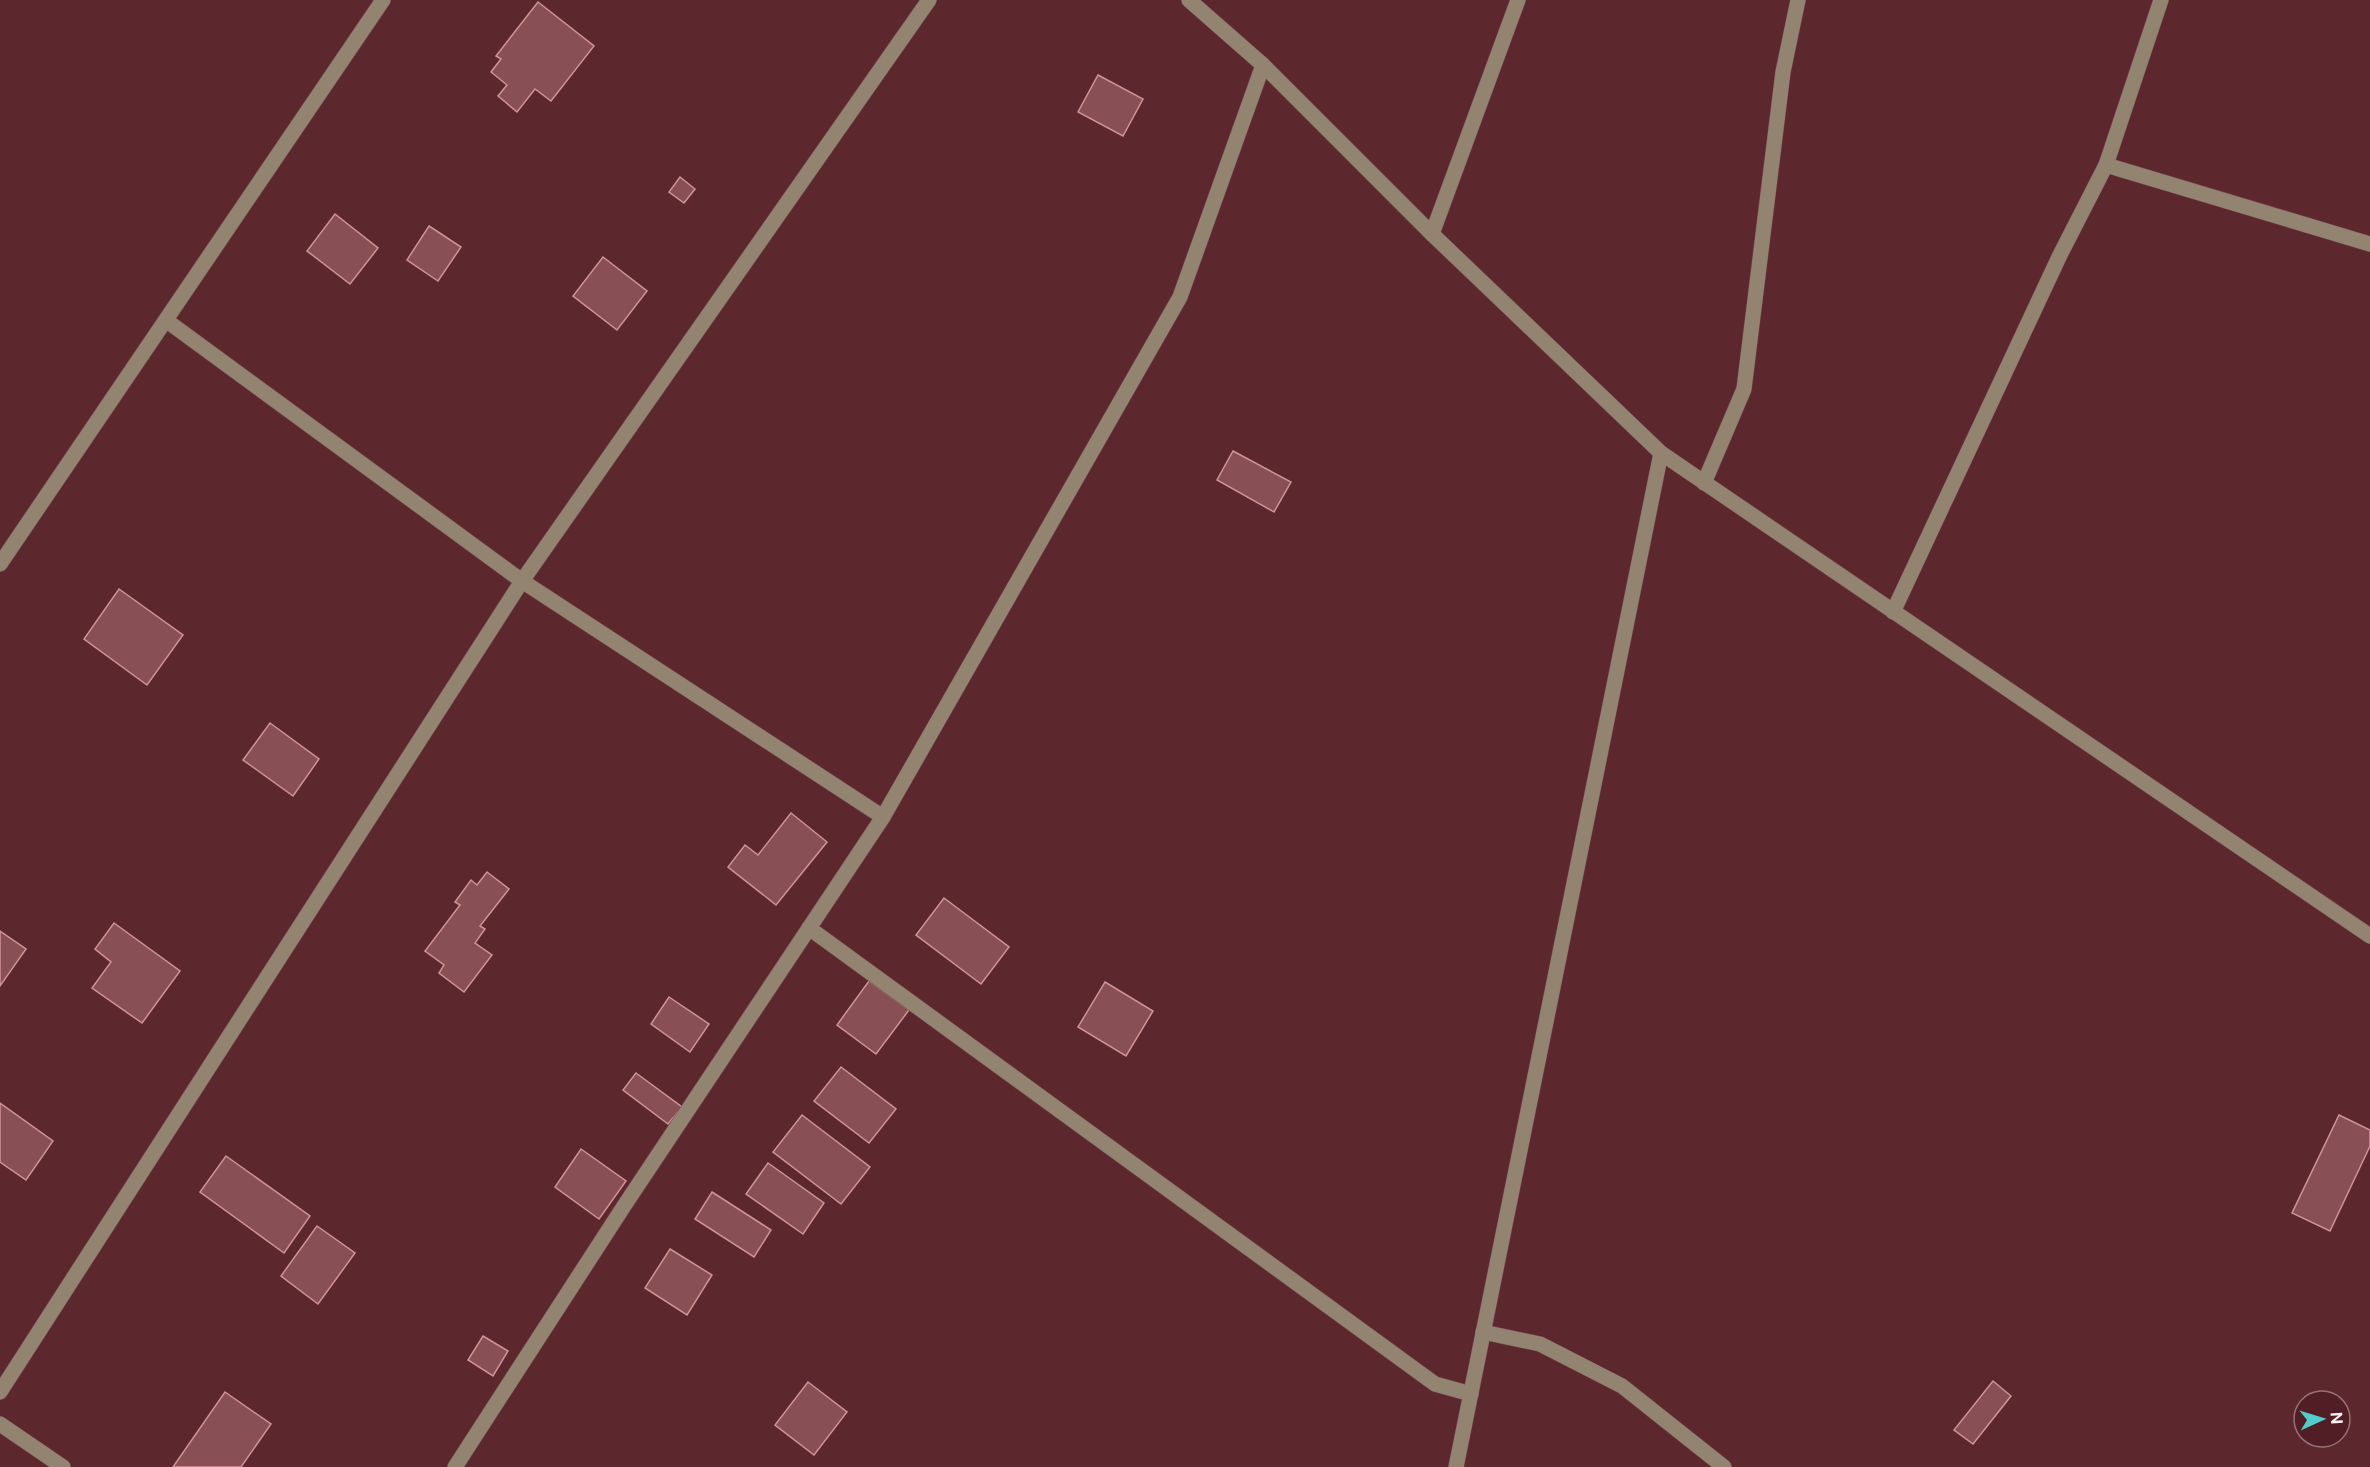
<svg xmlns="http://www.w3.org/2000/svg" width="2370" height="1467" font-family="'Public Sans',sans-serif">
<rect width="100%" height="100%" fill="#5c282e"/>
<g fill="#885055" stroke="#d19397" stroke-width="1.5">
<path d="M538 2 594 46 551 101 535 89 517 112 498 96 507 85 491 72 501 59 496 56Z"/>
<path d="M1098 75 1143 99 1123 136 1078 112Z"/>
<path d="M680 177 695 189 684 203 669 192Z"/>
<path d="M335 214 378 248 350 284 307 251Z"/>
<path d="M429 226 461 247 438 281 407 260Z"/>
<path d="M603 257 647 291 617 330 573 296Z"/>
<path d="M1233 451 1291 482 1274 512 1217 480Z"/>
<path d="M119 589 183 635 147 685 84 639Z"/>
<path d="M270 723 319 759 293 796 243 760Z"/>
<path d="M791 813 827 842 776 905 728 867 745 845 758 855Z"/>
<path d="M487 872 509 889 480 926 485 929 475 943 492 955 464 992 439 973 444 965 425 951 460 905 455 902 471 880 477 885Z"/>
<path d="M944 898 1009 947 981 984 916 935Z"/>
<path d="M114 923 180 971 142 1023 92 988 111 962 95 949Z"/>
<path d="M0 931 26 949 0 986Z"/>
<path d="M869 981 909 1010 876 1054 837 1025Z"/>
<path d="M1105 982 1153 1011 1126 1056 1078 1027Z"/>
<path d="M669 997 709 1024 690 1052 651 1024Z"/>
<path d="M841 1067 896 1109 869 1143 814 1101Z"/>
<path d="M636 1073 682 1107 668 1124 623 1090Z"/>
<path d="M0 1103 53 1141 26 1180 0 1162Z"/>
<path d="M802 1115 870 1167 841 1204 773 1152Z"/>
<path d="M2339 1115 2370 1130V1146L2330 1231 2292 1213Z"/>
<path d="M581 1149 626 1181 599 1219 555 1187Z"/>
<path d="M226 1156 310 1216 284 1253 200 1192Z"/>
<path d="M768 1163 824 1203 803 1234 746 1194Z"/>
<path d="M712 1192 771 1230 754 1257 695 1219Z"/>
<path d="M317 1226 355 1253 318 1304 281 1276Z"/>
<path d="M670 1249 712 1275 687 1315 645 1288Z"/>
<path d="M483 1336 508 1351 493 1376 468 1360Z"/>
<path d="M1993 1381 2011 1396 1973 1444 1954 1430Z"/>
<path d="M808 1382 847 1412 814 1455 775 1425Z"/>
<path d="M225 1392 271 1424 241 1467H173Z"/>
</g>
<g fill="none" stroke-linecap="round" stroke-linejoin="round">
<defs>
<g id="minor">
<path d="M1189 0 1263 65 1432 234 1661 453 2370 936"/>
<path d="M2106 165 2370 244"/>
<path d="M1432 234 1518 0"/>
<path d="M167 321 522 581 883 817"/>
<path d="M1704 483 1744 389 1783 72 1798 0"/>
<path d="M0 564 383 0"/>
<path d="M1893 612 2059 257 2106 165 2161 0"/>
<path d="M809 928 1435 1384 1471 1394"/>
<path d="M1483 1332 1540 1344 1622 1386 1724 1467"/>
<path d="M0 1392 522 581 929 0"/>
<path d="M0 1424 63 1467"/>
<path d="M455 1467 624 1206 883 817 1180 297 1263 65"/>
<path d="M1456 1467 1661 453"/>
</g>
</defs>
<use href="#minor" stroke="#76484d" stroke-width="16"/>
<use href="#minor" stroke="#938471" stroke-width="15"/>
</g>
<g transform="translate(2322 1419) rotate(86)"><circle r="28" fill="#501e24" stroke="#967276" stroke-width="1.5"/>
<path d="M0-4.5L10 22L0 15L-10 22Z" fill="#52cdcc"/>
<text y="-9" font-size="16" font-weight="bold" text-anchor="middle" fill="#fef0f0">N</text>
</g>
</svg>
